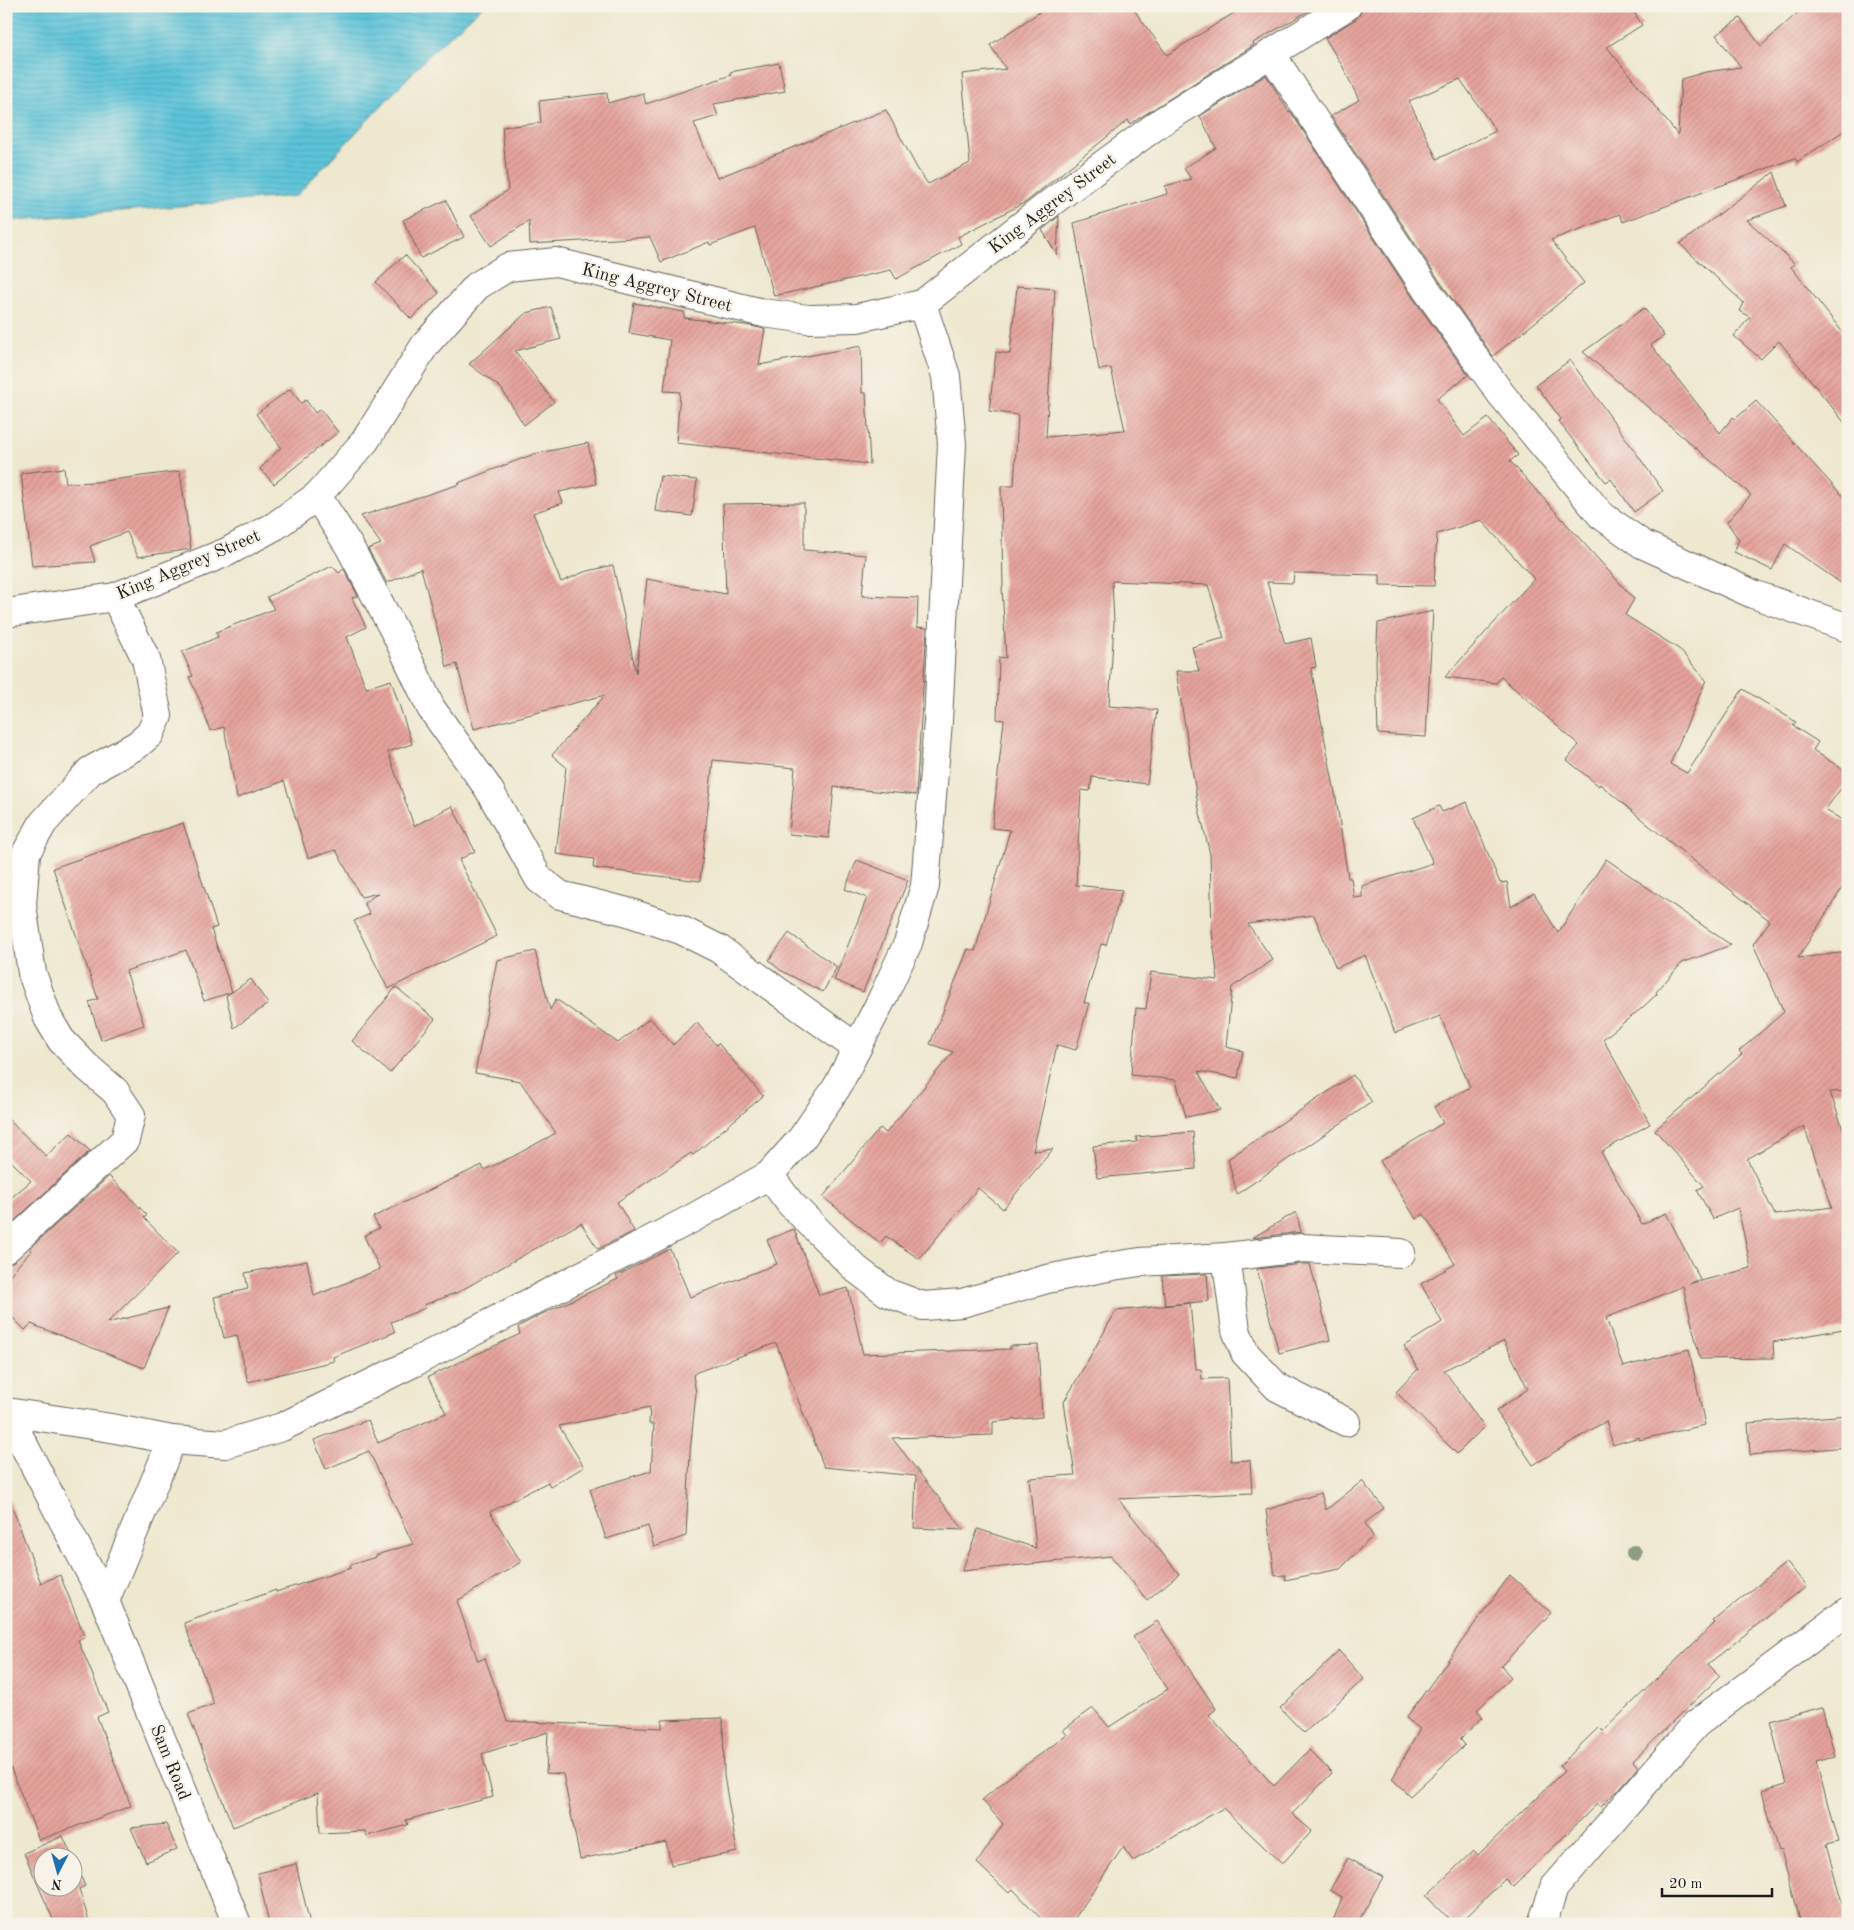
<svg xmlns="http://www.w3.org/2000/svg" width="1854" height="1930" font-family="'Old Standard TT',serif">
<defs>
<pattern id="water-rules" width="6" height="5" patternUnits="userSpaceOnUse" patternTransform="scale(1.25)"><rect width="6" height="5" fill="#5dc4d9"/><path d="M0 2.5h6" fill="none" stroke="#50a8ba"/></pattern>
<pattern id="building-hatch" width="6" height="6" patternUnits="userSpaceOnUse" patternTransform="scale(1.25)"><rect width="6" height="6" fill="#e5a39b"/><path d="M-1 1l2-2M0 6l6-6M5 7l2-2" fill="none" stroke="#c48c85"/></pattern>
</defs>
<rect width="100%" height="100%" fill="#f7f3e8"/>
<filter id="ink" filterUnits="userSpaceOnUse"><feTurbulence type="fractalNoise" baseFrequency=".02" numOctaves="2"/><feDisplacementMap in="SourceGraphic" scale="10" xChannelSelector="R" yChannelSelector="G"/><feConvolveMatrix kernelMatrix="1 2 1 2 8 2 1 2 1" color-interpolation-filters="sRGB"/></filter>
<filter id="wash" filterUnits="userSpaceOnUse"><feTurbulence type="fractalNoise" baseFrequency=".0096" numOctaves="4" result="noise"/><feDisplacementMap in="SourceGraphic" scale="20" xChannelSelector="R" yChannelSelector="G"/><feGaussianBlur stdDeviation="1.12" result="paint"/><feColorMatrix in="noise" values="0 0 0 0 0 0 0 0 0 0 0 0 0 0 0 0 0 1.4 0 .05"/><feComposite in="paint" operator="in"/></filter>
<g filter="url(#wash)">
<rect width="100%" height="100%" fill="#eee8cf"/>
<path fill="url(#water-rules)" stroke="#3c707a" d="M6 6H483L433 51 296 196 6 221Z"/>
<g id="blocks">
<g fill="url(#building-hatch)" fill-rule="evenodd">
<path d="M1049 6H1131L1167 55 1245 6H1317L1253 43 1254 45 1130 124 1128 120 1026 202 958 237 961 244 896 279 891 270 774 296 755 228 710 245 709 242 661 262 650 237 530 244 529 221 491 246 471 216 508 190 502 127 541 123 539 101 607 93 608 103 643 93 646 104 731 75 730 72 779 63 785 91 714 104 718 116 694 123 717 178 886 110 917 168 928 184 970 163 962 74 1006 69 990 45Z"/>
<path d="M1362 6H1630L1642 25 1607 47 1678 135 1681 79 1706 72 1741 67 1716 35 1740 18 1761 46 1805 6H1848V128L1797 162 1795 158 1623 222 1620 214 1551 240 1584 283 1493 356 1439 280 1331 116 1359 100 1343 67 1325 38 1356 19 1360 14ZM1460 79 1496 131 1437 159 1409 101Z"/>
<path d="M1266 75 1289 112 1290 111 1413 298 1468 375 1437 399 1464 436 1488 418 1518 455 1510 461 1634 599 1625 615 1679 649 1706 680 1670 764 1687 773 1743 689 1796 722 1793 726 1818 742 1813 750 1848 773V779L1825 810 1848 823V879L1798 958 1848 952V1091L1830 1092 1848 1143V1328L1773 1342 1774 1358 1700 1359 1683 1286 1606 1318 1623 1367 1689 1349 1705 1425 1639 1440V1437L1613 1445 1606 1421 1533 1465 1496 1411 1528 1389 1504 1341 1444 1370 1484 1427 1457 1454 1396 1392 1418 1369 1404 1346 1442 1322 1421 1284 1455 1264 1424 1214 1416 1219 1380 1161 1443 1123 1434 1107 1470 1087 1440 1016 1395 1033 1365 955 1336 968 1314 915 1248 924 1273 960 1232 987 1226 1047 1243 1051 1238 1078 1198 1071 1220 1110 1186 1117 1176 1080 1131 1075 1136 1008 1146 1009 1151 972 1218 980 1212 932 1210 854 1198 805 1176 671H1199L1192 647 1224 638 1208 585 1112 581 1114 623 1109 706 1157 710 1147 784 1092 777 1090 791 1081 790 1076 885 1122 890 1106 945 1101 944 1084 1003H1089L1076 1050 1057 1045 1033 1151 1053 1149 1003 1209 978 1188 919 1259 886 1236 880 1243 823 1197 880 1128 886 1133 953 1052 930 1044 968 949 975 951 1010 830 992 828 1004 720 997 719 999 657 1006 658 1002 587H1003L1001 486H1014L1018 415 989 411 996 352 1010 354 1017 286 1055 289 1046 437 1125 430 1111 368 1099 370 1074 223 1167 194 1165 186 1191 179 1184 168 1216 148 1200 116ZM1481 520 1534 579 1445 677 1496 683 1501 677 1579 745 1567 760 1599 786 1600 784 1646 823 1770 921 1753 944 1784 1012 1739 1051 1742 1054 1655 1130 1704 1186 1697 1190 1713 1219 1738 1208 1751 1268 1689 1284 1700 1279 1666 1213 1642 1224 1601 1152 1650 1124 1603 1039 1642 1008 1657 994 1656 992 1682 963 1731 945 1606 859 1558 933 1534 893 1511 907 1507 882 1500 883 1467 802 1442 812 1439 806 1413 818 1433 863 1362 886V897L1354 898 1351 878H1348L1336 798 1311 668 1316 667 1311 638 1285 644 1267 582 1293 583 1294 573 1380 575V585L1434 586 1437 534ZM1804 1126 1832 1207 1775 1215 1747 1159Z"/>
<path d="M1774 172 1786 206 1747 220 1795 264 1791 267 1848 339V427L1779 341 1761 359 1734 336 1750 317 1740 311 1744 303 1680 244Z"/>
<path d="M446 200 464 237 421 258 403 220Z"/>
<path d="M1059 216 1057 255 1042 230Z"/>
<path d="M405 255 439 293 411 319 376 282Z"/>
<path d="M634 303 684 312V318L745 325 765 329 759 365 861 346 862 393H866L870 464 676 443 680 392 664 391 670 340 629 333Z"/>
<path d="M551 307 561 339 515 351 554 402 524 425 501 388 469 364 526 313Z"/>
<path d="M1644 308 1664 336 1651 345 1720 433 1733 417 1735 419 1756 401 1848 502V588L1785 544 1772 570 1734 552 1739 540 1727 522 1751 495 1583 352Z"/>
<path d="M1570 360 1663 491 1634 512 1611 479 1606 482 1558 421 1561 419 1536 385Z"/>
<path d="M290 389 301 403 306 400 315 413 320 409 338 432 274 484 260 469 281 447 256 414Z"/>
<path d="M588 443 596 484 559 492 563 503 533 513 561 582 584 572 613 565 636 673 647 579 726 594 723 504 804 503V550L866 555 862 596 918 598 917 627 927 628 916 795 834 787 829 838 789 834 795 768 713 760 700 881 593 868 594 859 556 854 566 767 552 755 605 695 474 729 457 664 447 667 421 568 387 583 368 549 381 544 361 516 460 484 458 483 534 454Z"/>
<path d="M64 468 66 483 96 482 180 471 191 549 138 557 127 532 90 546 95 562 32 566 21 473Z"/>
<path d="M660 476 697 480 692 516 655 511Z"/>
<path d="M332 566 339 573 344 569 358 596 352 598 366 627 347 637 366 688 391 680 412 744 388 752 414 826 452 806 475 851 459 860 497 936 388 989 354 921 370 914 364 903 378 893 361 897 336 850 308 858 284 781 237 798 224 727 210 731 201 703 189 677 193 676 182 652 218 637 216 632 274 609 267 597Z"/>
<path d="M1433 611 1426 737 1378 734 1376 662 1378 623Z"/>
<path d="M183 823 217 927 211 929 232 992 204 1001 186 950 126 971 144 1025 101 1040 89 1002 98 999 53 868Z"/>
<path d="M857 860 908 880 863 992 834 980 867 898 845 889Z"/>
<path d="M789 933 837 967 823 992 780 970 769 960Z"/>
<path d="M535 951 550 1010 556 999 618 1043 650 1018 673 1045 697 1023 716 1045 718 1043 763 1096 693 1155 691 1153 617 1202 634 1231 598 1249 581 1223 458 1292 424 1305 425 1308 391 1322 395 1332 333 1357 334 1361 248 1382 237 1335 224 1338 214 1297 248 1289 245 1273 307 1261 314 1296 380 1269 364 1236 379 1228 373 1217 482 1165 484 1170 512 1157 556 1133 520 1081 475 1073 497 960Z"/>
<path d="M251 979 268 1004 234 1028 226 996Z"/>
<path d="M396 987 435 1019 390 1073 352 1041Z"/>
<path d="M1353 1075 1372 1102 1237 1194 1228 1159Z"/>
<path d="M6 1117 46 1156 71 1133 90 1151 10 1225 6 1221V1202L31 1181 6 1156Z"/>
<path d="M1193 1132 1196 1169 1097 1178 1093 1146 1137 1142 1136 1137Z"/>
<path d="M109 1176 147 1215 144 1218 178 1253 107 1323 168 1308 144 1368 31 1324 25 1330 6 1311V1279L32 1250 30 1248Z"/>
<path d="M1296 1212 1301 1232 1252 1238Z"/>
<path d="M794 1229 819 1295 848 1288 863 1354 1010 1349V1346L1038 1345 1042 1417 993 1422V1435L892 1438 964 1530 914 1528 916 1476 824 1467 776 1343 697 1372 693 1375 696 1393 690 1453 686 1536 654 1547 648 1526 606 1539 590 1489 651 1471 654 1424H649L650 1407 559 1426 584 1467 550 1487 548 1482 490 1512 521 1562 457 1601 478 1661 485 1658 507 1721 662 1728V1720L723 1718 724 1776 737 1852 671 1865 666 1842 580 1859 563 1774 546 1773 548 1732 482 1754 493 1797 406 1820 408 1825 367 1836 365 1831 320 1833 318 1793 233 1827 188 1714 214 1704 184 1623 276 1590V1592L351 1568 350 1565 376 1557V1555L413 1544 369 1451 326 1469 314 1440 368 1420 378 1443 446 1413 428 1377 520 1334 518 1327 540 1315 618 1279 616 1276 670 1249 690 1297 777 1264 767 1240Z"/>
<path d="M1303 1264H1310L1330 1340 1279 1353 1257 1269Z"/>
<path d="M1207 1274 1209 1301 1165 1305 1162 1276Z"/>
<path d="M1190 1303 1196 1369H1201L1202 1379 1227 1378 1231 1461 1250 1460 1252 1493 1118 1499 1179 1574 1147 1600 1111 1556 962 1571 978 1529 1036 1548 1029 1478 1075 1475 1064 1402 1116 1311Z"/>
<path d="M1848 1415V1447L1750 1455 1748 1423Z"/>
<path d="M1362 1481 1384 1508 1365 1523 1373 1536 1340 1569 1285 1580V1575L1275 1576 1266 1510 1321 1493 1326 1510Z"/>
<path d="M9 1499 41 1583 60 1575 85 1637 78 1640 108 1712 97 1717 131 1806 39 1840 6 1756V1500Z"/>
<path d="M1787 1562 1806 1586 1708 1664 1720 1676 1633 1761 1638 1767 1620 1788 1601 1807 1597 1804 1513 1887 1505 1879 1459 1924H1453L1426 1896 1473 1851 1478 1855 1564 1771 1559 1766 1599 1727 1603 1731 1715 1623 1713 1621Z"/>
<path d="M1510 1575 1551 1613 1501 1666 1511 1677 1477 1710 1483 1717 1460 1739 1465 1745 1410 1796 1392 1779 1420 1729 1406 1718Z"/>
<path d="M1157 1621 1216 1709 1209 1715 1274 1786 1309 1750 1332 1773 1292 1814 1312 1831 1282 1864 1223 1808 1133 1861 1123 1847 1071 1924H1046L1013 1889 1009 1893 977 1863 1003 1824 982 1800 1008 1778 1067 1735 1063 1730 1093 1708 1109 1727 1168 1689 1133 1637Z"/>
<path d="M1339 1651 1364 1679 1304 1733 1280 1708Z"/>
<path d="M1822 1707 1835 1756 1816 1761 1838 1842 1826 1845 1848 1924H1801L1781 1850 1778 1851 1762 1791 1786 1784 1770 1721Z"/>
<path d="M166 1824 177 1849 146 1862 131 1828Z"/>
<path d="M63 1836 85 1886 79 1889 90 1924H55L24 1853ZM42 1858H72V1888H42Z"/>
<path d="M1348 1858 1383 1877 1357 1924H1332L1342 1897 1330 1890Z"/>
<path d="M296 1864 310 1924H269L258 1873Z"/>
</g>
</g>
</g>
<g filter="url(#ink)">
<use href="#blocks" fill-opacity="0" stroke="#66635b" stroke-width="1"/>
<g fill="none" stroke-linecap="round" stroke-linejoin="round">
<defs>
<g id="minor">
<path d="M1271 54 1426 289 1501 394 1601 515 1642 544 1753 594 1848 628"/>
<path d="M317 496 349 546 398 638 431 708 488 788 539 879 560 895 628 912 681 930 719 949 857 1048"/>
<path d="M6 613 115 597 227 552 275 526 317 496 365 441 425 345 477 286 508 267 556 262 763 313 808 319 857 318 922 304 1053 201 1161 122 1347 6"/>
<path d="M769 1175 790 1203 856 1269 888 1293 923 1306 962 1303 1047 1279 1113 1266 1140 1262 1226 1257 1236 1330 1245 1353 1277 1387 1346 1422"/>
<path d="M6 1249 125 1140 131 1115 115 1091 87 1067 61 1040 48 1018 32 973 22 905 26 853 43 823 90 771 137 745 150 734 158 716 146 659 115 597"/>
<path d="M1226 1257 1302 1248 1401 1253"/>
<path d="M6 1411 105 1601 237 1924"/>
<path d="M7 1412 111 1428 172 1440 225 1444 282 1427 413 1363 693 1218 769 1175 802 1138 837 1087 882 999 908 943 925 886 938 721 952 444 946 376 922 304"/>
<path d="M105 1601 172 1440"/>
<path d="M1542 1924 1554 1888 1696 1724 1848 1611"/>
</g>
</defs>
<use href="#minor" stroke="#66635b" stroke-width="30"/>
<use href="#minor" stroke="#fff" stroke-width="28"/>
</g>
<circle fill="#8f9c84" cx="1634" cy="1553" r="8"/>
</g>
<g text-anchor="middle" stroke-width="4.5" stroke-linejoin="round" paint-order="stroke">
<g font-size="18" fill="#1c1c1c" stroke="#f7f3e8">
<text transform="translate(1052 203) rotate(-37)" y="6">King Aggrey Street</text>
<text transform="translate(657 287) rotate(14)" y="6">King Aggrey Street</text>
<text transform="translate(188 564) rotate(-23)" y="6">King Aggrey Street</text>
<text transform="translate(171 1762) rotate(68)" y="6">Sam Road</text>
</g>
</g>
<rect width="1854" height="1930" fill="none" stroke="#f7f3e8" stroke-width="25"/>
<g transform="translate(58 1872) rotate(186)"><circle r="24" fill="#f7f3e8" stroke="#9f9d96"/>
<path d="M0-4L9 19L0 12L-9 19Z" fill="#1f6fb2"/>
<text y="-8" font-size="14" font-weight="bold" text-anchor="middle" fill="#1c1c1c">N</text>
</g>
<path d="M1662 1888v8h110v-8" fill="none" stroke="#1c1c1c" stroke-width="2.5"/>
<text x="1669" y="1888" font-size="15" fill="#1c1c1c" stroke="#f7f3e8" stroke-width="4" paint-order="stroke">20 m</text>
</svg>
